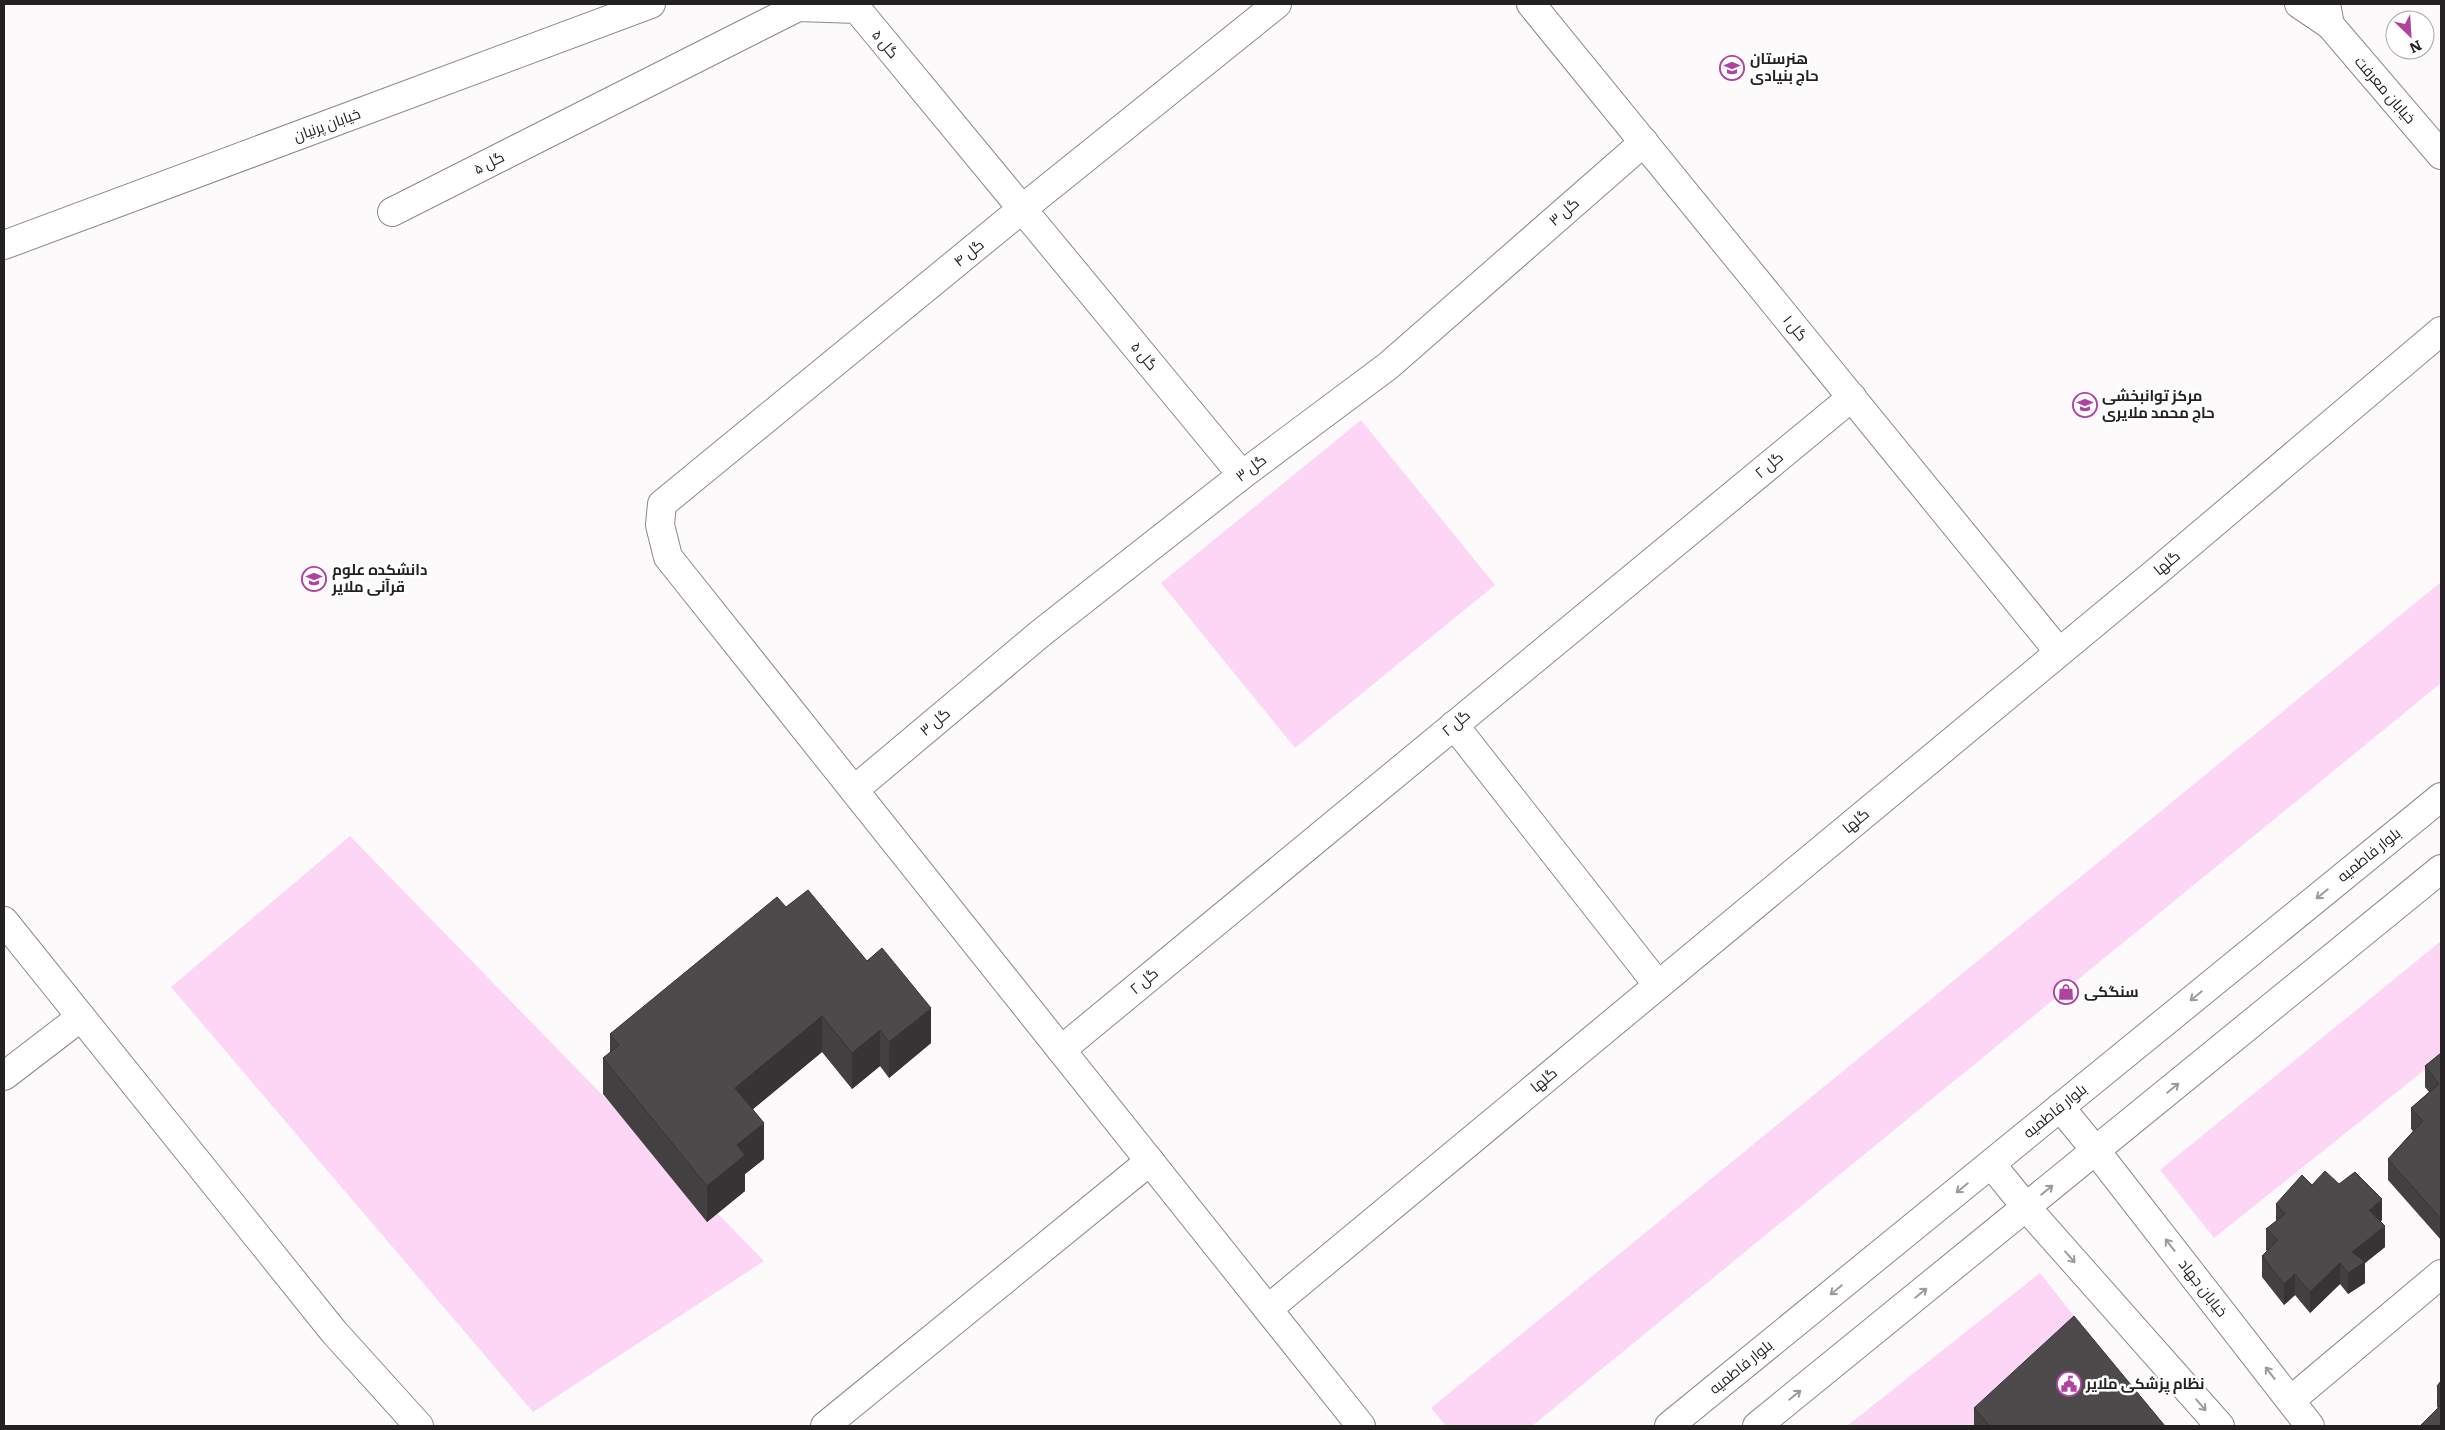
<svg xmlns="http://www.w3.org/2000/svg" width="2445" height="1430" font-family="Literata,Cairo,serif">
<rect width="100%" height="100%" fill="#fdfafc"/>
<g fill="#fdd5f5">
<path d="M1361 420 1495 585 1295 748 1161 583Z"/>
<path d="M2441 582V683L1532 1426H1446L1431 1408Z"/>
<path d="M350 836 764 1261 533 1412 171 987Z"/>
<path d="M2441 941V1057L2214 1238 2160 1170Z"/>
<path d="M2040 1273 2104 1354 2013 1426H1847Z"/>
</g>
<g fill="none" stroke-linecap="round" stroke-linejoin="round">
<defs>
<g id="minor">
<path d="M1277 4 1022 209 662 504 660 525 668 557 1361 1426"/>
<path d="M1531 4 2059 652"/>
<path d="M2299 4 2330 25 2326 4"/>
<path d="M2330 25 2441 155"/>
<path d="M392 212 798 7 857 9 1242 475"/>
<path d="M4 245 651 4"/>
<path d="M1454 725 1658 985"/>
<path d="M854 790 1041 633 1242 475 1388 366 1644 142"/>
<path d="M4 921 334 1332 419 1426"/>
<path d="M1061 1050 1852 397"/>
<path d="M4 1076 81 1017"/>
<path d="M1268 1309 2161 568 2441 331"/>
<path d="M2291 1400 2441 1274"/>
<path d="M825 1426 1150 1161"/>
</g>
<g id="major">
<path d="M2060 1107 2096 1151 2310 1426"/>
<path d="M1991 1164 2026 1207 2220 1426"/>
<path d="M1669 1426 2441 797"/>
<path d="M1757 1426 2441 869"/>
</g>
</defs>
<use href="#minor" stroke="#8c898b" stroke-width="30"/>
<use href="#major" stroke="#8c898b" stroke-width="30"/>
<use href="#minor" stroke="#fff" stroke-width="28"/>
<use href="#major" stroke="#fff" stroke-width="28"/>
</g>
<g fill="#424041">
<path d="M786 907 931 1043 889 1078 880 1066 852 1089 822 1052 753 1109 764 1159 745 1174V1191L707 1222 603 1094V1058L610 1053V1034Z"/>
<path d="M2441 1053V1240L2388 1180V1159L2413 1131 2411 1129V1108L2429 1092 2425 1087V1066Z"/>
<path d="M2339 1184 2382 1220 2381 1221 2385 1247 2365 1263V1283L2348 1294 2340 1284 2310 1313 2295 1295 2284 1305 2262 1277V1256L2267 1251 2266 1250V1229L2276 1221V1204L2312 1185Z"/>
<path d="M2441 1381V1426L2438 1408 2437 1407V1386Z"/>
<path d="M1974 1408 2165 1426H1974Z"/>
</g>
<g fill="#363435">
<path d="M931 1008V1043L889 1078V1042Z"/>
<path d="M822 1016V1052L735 1124V1088Z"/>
<path d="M880 1030V1066L852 1089V1053Z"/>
<path d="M764 1123V1159L745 1174V1191L707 1222V1186L737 1145Z"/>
<path d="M2382 1199V1220L2369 1231V1210Z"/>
<path d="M2385 1226V1247L2365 1263V1283L2348 1294V1273L2352 1252Z"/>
<path d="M2340 1263V1284L2310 1313V1292Z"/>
<path d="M2295 1274V1295L2284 1305V1284Z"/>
</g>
<g fill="#4d4a4c" stroke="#363435">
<path d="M808 890 867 961 882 948 931 1008 889 1042 880 1030 852 1053 822 1016 735 1088 764 1123 737 1145 745 1155 707 1186 603 1058 619 1045 610 1034 777 897 786 907Z"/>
<path d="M2441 1053V1219L2388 1159 2423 1121 2411 1108 2439 1084 2425 1066Z"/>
<path d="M2325 1171 2339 1184 2355 1172 2382 1199 2369 1210 2385 1226 2352 1252 2365 1262 2348 1273 2340 1263 2310 1292 2295 1274 2284 1284 2262 1256 2278 1240 2266 1229 2285 1214 2276 1204 2302 1175 2312 1185Z"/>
<path d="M2074 1316 2165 1426H1990L1974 1408Z"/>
<path d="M2441 1381V1391L2437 1386Z"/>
<path d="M2441 1405V1426H2420Z"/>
</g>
<defs><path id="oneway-shaft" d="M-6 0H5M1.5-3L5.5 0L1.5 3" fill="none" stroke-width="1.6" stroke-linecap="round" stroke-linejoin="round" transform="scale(1.25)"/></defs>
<g stroke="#9c9b9c">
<use href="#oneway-shaft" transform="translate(2322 894) rotate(141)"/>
<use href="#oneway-shaft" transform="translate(2196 996) rotate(141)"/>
<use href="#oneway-shaft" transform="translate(2173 1088) rotate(-39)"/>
<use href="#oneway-shaft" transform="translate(1962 1188) rotate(141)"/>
<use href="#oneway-shaft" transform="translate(2047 1190) rotate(-39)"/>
<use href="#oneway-shaft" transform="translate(2170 1245) rotate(-128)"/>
<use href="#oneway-shaft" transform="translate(2070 1257) rotate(49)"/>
<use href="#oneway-shaft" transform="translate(1836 1290) rotate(141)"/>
<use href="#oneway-shaft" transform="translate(1921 1293) rotate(-39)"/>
<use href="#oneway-shaft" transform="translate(2270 1373) rotate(-128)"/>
<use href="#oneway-shaft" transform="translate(1795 1395) rotate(-39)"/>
<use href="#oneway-shaft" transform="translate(2201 1405) rotate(49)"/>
</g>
<defs>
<symbol id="school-ring" viewBox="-11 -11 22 22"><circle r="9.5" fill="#fff" stroke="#b043a2" stroke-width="1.5"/><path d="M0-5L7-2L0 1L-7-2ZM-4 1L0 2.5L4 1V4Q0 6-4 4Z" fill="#b043a2"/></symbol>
<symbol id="university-ring" viewBox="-11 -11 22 22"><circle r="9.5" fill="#fff" stroke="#b043a2" stroke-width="1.5"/><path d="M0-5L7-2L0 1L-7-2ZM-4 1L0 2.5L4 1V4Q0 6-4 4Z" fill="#b043a2"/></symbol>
<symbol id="shop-ring" viewBox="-11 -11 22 22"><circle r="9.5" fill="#fff" stroke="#b043a2" stroke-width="1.5"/><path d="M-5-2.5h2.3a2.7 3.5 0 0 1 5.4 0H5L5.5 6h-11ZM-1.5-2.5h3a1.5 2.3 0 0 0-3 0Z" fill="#b043a2"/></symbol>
<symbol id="civic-ring" viewBox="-11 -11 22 22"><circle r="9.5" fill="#fff" stroke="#b043a2" stroke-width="1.5"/><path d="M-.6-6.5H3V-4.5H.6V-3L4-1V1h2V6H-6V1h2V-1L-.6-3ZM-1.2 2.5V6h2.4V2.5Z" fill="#b043a2"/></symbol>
</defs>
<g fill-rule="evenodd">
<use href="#school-ring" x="1718" y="54" width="28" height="28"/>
<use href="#school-ring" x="2071" y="391" width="28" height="28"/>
<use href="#university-ring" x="300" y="565" width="28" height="28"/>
<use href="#shop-ring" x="2052" y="978" width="28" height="28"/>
<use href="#civic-ring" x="2055" y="1370" width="28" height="28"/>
</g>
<g text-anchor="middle" stroke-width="5" stroke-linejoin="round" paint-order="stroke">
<g font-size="15" fill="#232122" stroke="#fff">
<text transform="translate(885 44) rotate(50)" y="5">گل ۵</text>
<text transform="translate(2385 90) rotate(49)" y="5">خیابان معرفت</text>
<text transform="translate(327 125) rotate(-20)" y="5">خیابان پرنیان</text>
<text transform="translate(489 163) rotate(-27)" y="5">گل ۵</text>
<text transform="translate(1564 212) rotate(-41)" y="5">گل ۳</text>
<text transform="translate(969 253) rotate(-39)" y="5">گل ۴</text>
<text transform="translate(1795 328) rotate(51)" y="5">گل ۱</text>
<text transform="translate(1144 356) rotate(50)" y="5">گل ۵</text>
<text transform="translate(1769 465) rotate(-40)" y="5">گل ۲</text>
<text transform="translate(1251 468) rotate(-37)" y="5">گل ۳</text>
<text transform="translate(2167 563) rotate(-40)" y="5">گلها</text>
<text transform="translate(935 722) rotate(-40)" y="5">گل ۳</text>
<text transform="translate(1456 723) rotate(-40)" y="5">گل ۲</text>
<text transform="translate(1856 821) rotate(-40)" y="5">گلها</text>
<text transform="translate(2369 855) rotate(-39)" y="5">بلوار فاطمیه</text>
<text transform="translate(1144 981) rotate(-40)" y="5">گل ۲</text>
<text transform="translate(1544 1080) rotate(-40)" y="5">گلها</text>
<text transform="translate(2055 1111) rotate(-39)" y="5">بلوار فاطمیه</text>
<text transform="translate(2203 1288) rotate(52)" y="5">خیابان جهاد</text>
<text transform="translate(1741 1367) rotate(-39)" y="5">بلوار فاطمیه</text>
</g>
<g font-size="15" font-weight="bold" fill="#232122" stroke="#fff" text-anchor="start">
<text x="1750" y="64">هنرستان<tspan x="1750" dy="17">حاج بنیادی</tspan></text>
<text x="2102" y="401">مرکز توانبخشی<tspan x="2102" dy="17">حاج محمد ملایری</tspan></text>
<text x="332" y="575">دانشکده علوم<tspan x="332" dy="17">قرآنی ملایر</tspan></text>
<text x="2084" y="997">سنگکی</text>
<text x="2086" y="1389">نظام پزشکی ملایر</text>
</g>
</g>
<rect width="2445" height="1430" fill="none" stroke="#232122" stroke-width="10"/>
<g transform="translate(2410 35) rotate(155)"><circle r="24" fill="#ffffff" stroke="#a7a6a7"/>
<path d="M0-4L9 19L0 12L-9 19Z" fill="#b043a2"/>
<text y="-8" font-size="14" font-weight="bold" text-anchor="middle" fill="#232122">N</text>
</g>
</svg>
